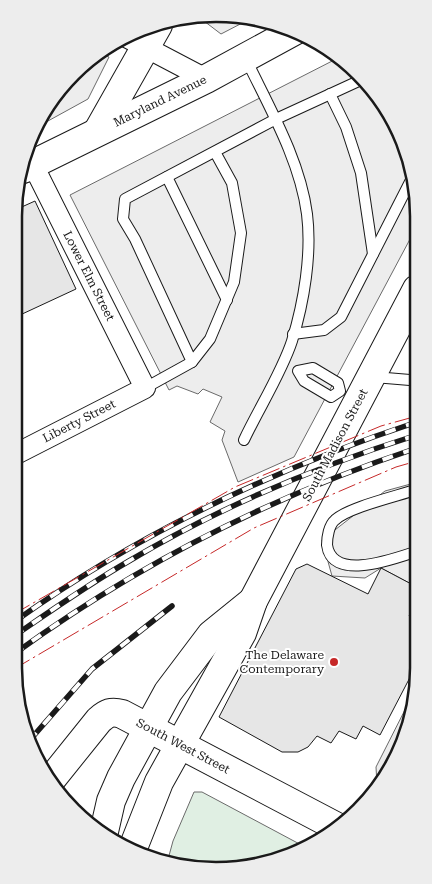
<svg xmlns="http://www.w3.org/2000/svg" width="432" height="884" font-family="'Roboto Serif',serif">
<rect width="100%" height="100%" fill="#fff"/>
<path fill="#e0efe3" stroke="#6a6a6a" d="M194 792H202L307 848 243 868 176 866 167 863 173 841Z"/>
<g fill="#ededed" stroke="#6a6a6a">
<path d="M216 14 248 20 221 34 200 18Z"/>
<path d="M102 54 109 57 88 99 37 127 73 73Z"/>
<path d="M340 57 377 93 403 139 416 189 417 226 294 457 238 482 222 440 225 431 210 422 222 397 203 389 198 394 177 386 169 390 70 195Z"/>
<path d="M418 482V600L415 586 381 568 365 578 332 576 322 540 385 491Z"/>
<path d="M413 694 403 746 377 785 376 767Z"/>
</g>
<g fill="#e6e6e6" stroke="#1a1a1a">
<path d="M35 201 76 289 20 315 14 301V216L15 210Z"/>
<path d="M307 564 368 594 381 568 415 586 418 600 409 616 418 621V662L380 735 363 726 356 739 339 731 331 743 317 736 308 747 298 752H282L219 717 296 569Z"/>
</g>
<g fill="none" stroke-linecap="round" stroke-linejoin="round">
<defs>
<g id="lane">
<path d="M330 94 346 127 361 173 373 254"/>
<path d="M167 177 227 300"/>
<path d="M293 334 324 330 341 317 413 176"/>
<path d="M192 362 135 239 123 219 125 199 276 119 363 79"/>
<path d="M313 368 338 383 340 391 331 397 304 381 298 371Z"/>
<path d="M374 377 410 380 417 378"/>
<path d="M145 388 192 362 210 339 234 282 241 233 232 183 215 152"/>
<path d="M244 440C258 410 282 372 292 341 304 302 312 254 307 214 300 160 269 107 246 59"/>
<path d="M418 489C398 496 349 507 335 520 329 525 327 537 327 545 332 583 396 558 418 551"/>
</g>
<g id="street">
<path d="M126 37 206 79"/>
<path d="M14 455 145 388 33 165"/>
</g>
<g id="secondary">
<path d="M50 781 99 720C107 713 111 711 122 714L337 827"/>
<path d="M103 836 111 801 121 778 168 692 211 635 253 601"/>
<path d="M133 848 159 782 242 633 253 601 417 289"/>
</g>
<g id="primary">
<path d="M98 131 158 25"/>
<path d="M23 169 206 79 296 30"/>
</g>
</defs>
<use href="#lane" stroke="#1a1a1a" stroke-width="12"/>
<use href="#street" stroke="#1a1a1a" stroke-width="22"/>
<use href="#secondary" stroke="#1a1a1a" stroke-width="30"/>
<use href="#primary" stroke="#1a1a1a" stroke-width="30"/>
<use href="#lane" stroke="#fff" stroke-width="10"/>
<use href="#street" stroke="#fff" stroke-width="20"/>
<use href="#secondary" stroke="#fff" stroke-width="28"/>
<use href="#primary" stroke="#fff" stroke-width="28"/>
<defs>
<g id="rail">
<path d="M14 622C137 534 274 469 417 422"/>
<path d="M14 636C52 610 89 584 129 561 218 508 318 466 417 435"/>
<path d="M14 654C138 564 272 496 417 448"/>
<path d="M29 741 92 669 172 606"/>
</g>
</defs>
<use href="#rail" stroke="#1a1a1a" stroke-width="5.5"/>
<use href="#rail" stroke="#fff" stroke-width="4" stroke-dasharray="11" stroke-linecap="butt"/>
<g stroke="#c62828" stroke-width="1" stroke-dasharray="18 4 2.5 4" stroke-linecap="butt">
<path d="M14 614 235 487 381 426 417 416"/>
<path d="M14 669 254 528 396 467 417 461"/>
</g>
</g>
<circle fill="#c62828" stroke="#fff" stroke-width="2" cx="334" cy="662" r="5"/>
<g text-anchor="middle" stroke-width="4" stroke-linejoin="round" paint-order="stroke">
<g font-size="12" fill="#1a1a1a" stroke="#fff">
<text transform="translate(160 101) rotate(-26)" y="4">Maryland Avenue</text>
<text transform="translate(89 276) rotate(63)" y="4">Lower Elm Street</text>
<text transform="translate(79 421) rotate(-27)" y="4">Liberty Street</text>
<text transform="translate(335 445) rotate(-62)" y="4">South Madison Street</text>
<text transform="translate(183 746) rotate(28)" y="4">South West Street</text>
</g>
<g font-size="12" fill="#1a1a1a" stroke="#fff" text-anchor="end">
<text x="324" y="659">The Delaware<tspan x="324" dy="14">Contemporary</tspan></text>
</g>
</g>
<path d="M0 0H432V884H0ZM216 22H216A194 194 0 0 1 410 216V668A194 194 0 0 1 216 862H216A194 194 0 0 1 22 668V216A194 194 0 0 1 216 22Z" fill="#ededed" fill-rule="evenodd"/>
<path fill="none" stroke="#1a1a1a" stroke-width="2.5" d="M216 22H216A194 194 0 0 1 410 216V668A194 194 0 0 1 216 862H216A194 194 0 0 1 22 668V216A194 194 0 0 1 216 22Z"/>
</svg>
